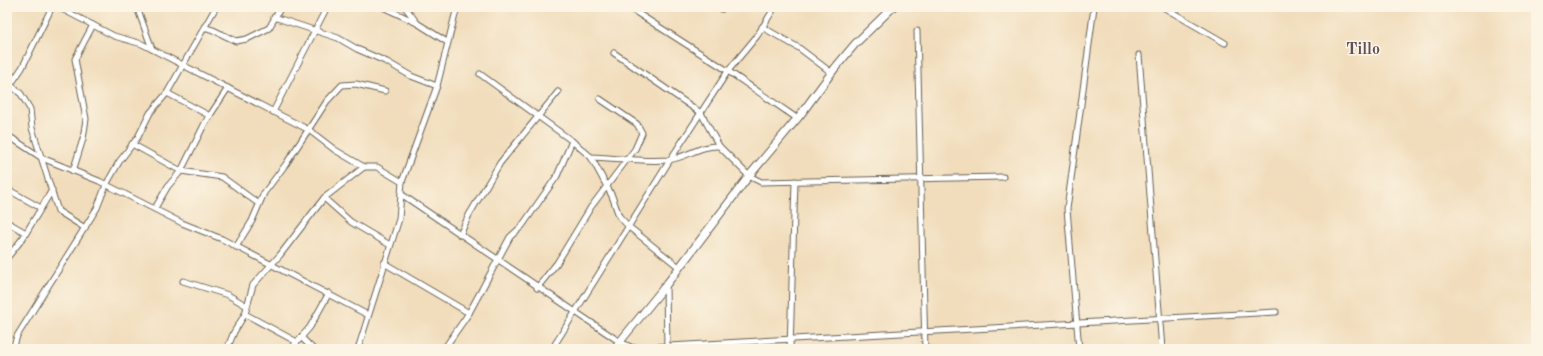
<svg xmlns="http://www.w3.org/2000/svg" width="1543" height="356" font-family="'Old Standard TT',serif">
<rect width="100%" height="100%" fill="#fcf5e5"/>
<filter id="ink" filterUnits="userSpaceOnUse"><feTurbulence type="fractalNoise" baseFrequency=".025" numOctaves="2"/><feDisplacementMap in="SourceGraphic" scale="8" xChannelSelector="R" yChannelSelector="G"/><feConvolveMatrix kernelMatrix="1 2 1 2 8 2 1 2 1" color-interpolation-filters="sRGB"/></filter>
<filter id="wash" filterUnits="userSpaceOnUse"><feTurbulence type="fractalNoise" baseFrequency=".012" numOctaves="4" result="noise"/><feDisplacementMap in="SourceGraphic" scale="16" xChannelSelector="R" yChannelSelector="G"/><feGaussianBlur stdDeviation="0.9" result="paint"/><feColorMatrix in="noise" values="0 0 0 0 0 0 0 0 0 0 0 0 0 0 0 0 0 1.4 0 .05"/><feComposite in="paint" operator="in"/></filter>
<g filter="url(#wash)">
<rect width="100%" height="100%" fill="#f1ddbc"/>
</g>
<g filter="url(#ink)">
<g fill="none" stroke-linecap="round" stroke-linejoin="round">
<defs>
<g id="street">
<path d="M58 7 114 36 142 44 309 130 335 150 364 167"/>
<path d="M137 7 152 49"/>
<path d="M383 7 417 23 447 42"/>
<path d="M405 7 417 23"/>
<path d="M628 7 728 71 798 119"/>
<path d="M1163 7 1225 43"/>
<path d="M722 9 723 7"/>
<path d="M274 17 338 38 357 49 387 62 411 76 437 86"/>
<path d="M204 27 213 30 236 41 247 39 269 28 281 7"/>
<path d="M762 27 799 48 832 73"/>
<path d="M917 31 925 349"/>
<path d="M614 53 701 113 719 146 749 176 761 182 1003 177"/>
<path d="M1139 55 1162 349"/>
<path d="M480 74 572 141 591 157 612 196 619 216 629 227 679 267"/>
<path d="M7 82 21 94 30 109 32 128 58 211 85 228"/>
<path d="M7 90 22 68 52 7"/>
<path d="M167 93 210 116"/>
<path d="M273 112 327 7"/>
<path d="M7 135 42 158 99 181 182 223 222 239 368 315"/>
<path d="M132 144 181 171 222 177 259 204"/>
<path d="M591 157C616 158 643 162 668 160 686 158 700 145 719 146"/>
<path d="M73 171 83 139 86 119 75 59 93 25"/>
<path d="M7 189 41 208"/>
<path d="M401 194 620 342 633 348 1276 312"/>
<path d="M324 198 351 222 390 245"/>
<path d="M155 208 168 186 181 171 205 123 228 88"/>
<path d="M7 222 26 233"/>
<path d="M460 235 469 215 500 163 558 92"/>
<path d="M236 247 252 221 264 193 286 164 327 101 342 85 356 84 385 91"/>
<path d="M7 258 23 238 52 190"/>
<path d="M384 263 469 313"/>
<path d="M183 281 228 295 247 306"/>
<path d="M666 285 667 349"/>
<path d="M537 288 557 263 591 207 635 149 642 133 637 124 600 99"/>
<path d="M245 314 297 342"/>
<path d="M301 337 313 349"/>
<path d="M13 349 17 336 97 208 106 185 119 162 138 137 150 113 167 93 216 7"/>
<path d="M227 349 234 332 245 314 253 285 280 255 324 198 364 167H377L402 182"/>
<path d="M291 349 310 327 329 293"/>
<path d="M358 349 399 219 402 182 437 86 457 7"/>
<path d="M444 349 469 313 510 237 522 226 557 176 572 141"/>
<path d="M552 349 670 160 728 71 757 36 775 7"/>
<path d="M790 349 795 181"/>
<path d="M1079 349 1067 209 1094 7"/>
</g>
<path id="secondary" d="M614 349 666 285 749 176 801 114 835 68 855 44 893 7"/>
</defs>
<use href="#street" stroke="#676054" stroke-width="7"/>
<use href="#secondary" stroke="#676054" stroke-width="9"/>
<use href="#street" stroke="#fff" stroke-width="5"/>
<use href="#secondary" stroke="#fff" stroke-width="7"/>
</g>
</g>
<g text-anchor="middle" stroke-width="3" stroke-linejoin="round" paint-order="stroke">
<g font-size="16" font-weight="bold" fill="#5f4f59" stroke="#fcf5e5">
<text x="1363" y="54">Tillo</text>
</g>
</g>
<rect width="1543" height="356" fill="none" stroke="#fcf5e5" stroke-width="24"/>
</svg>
